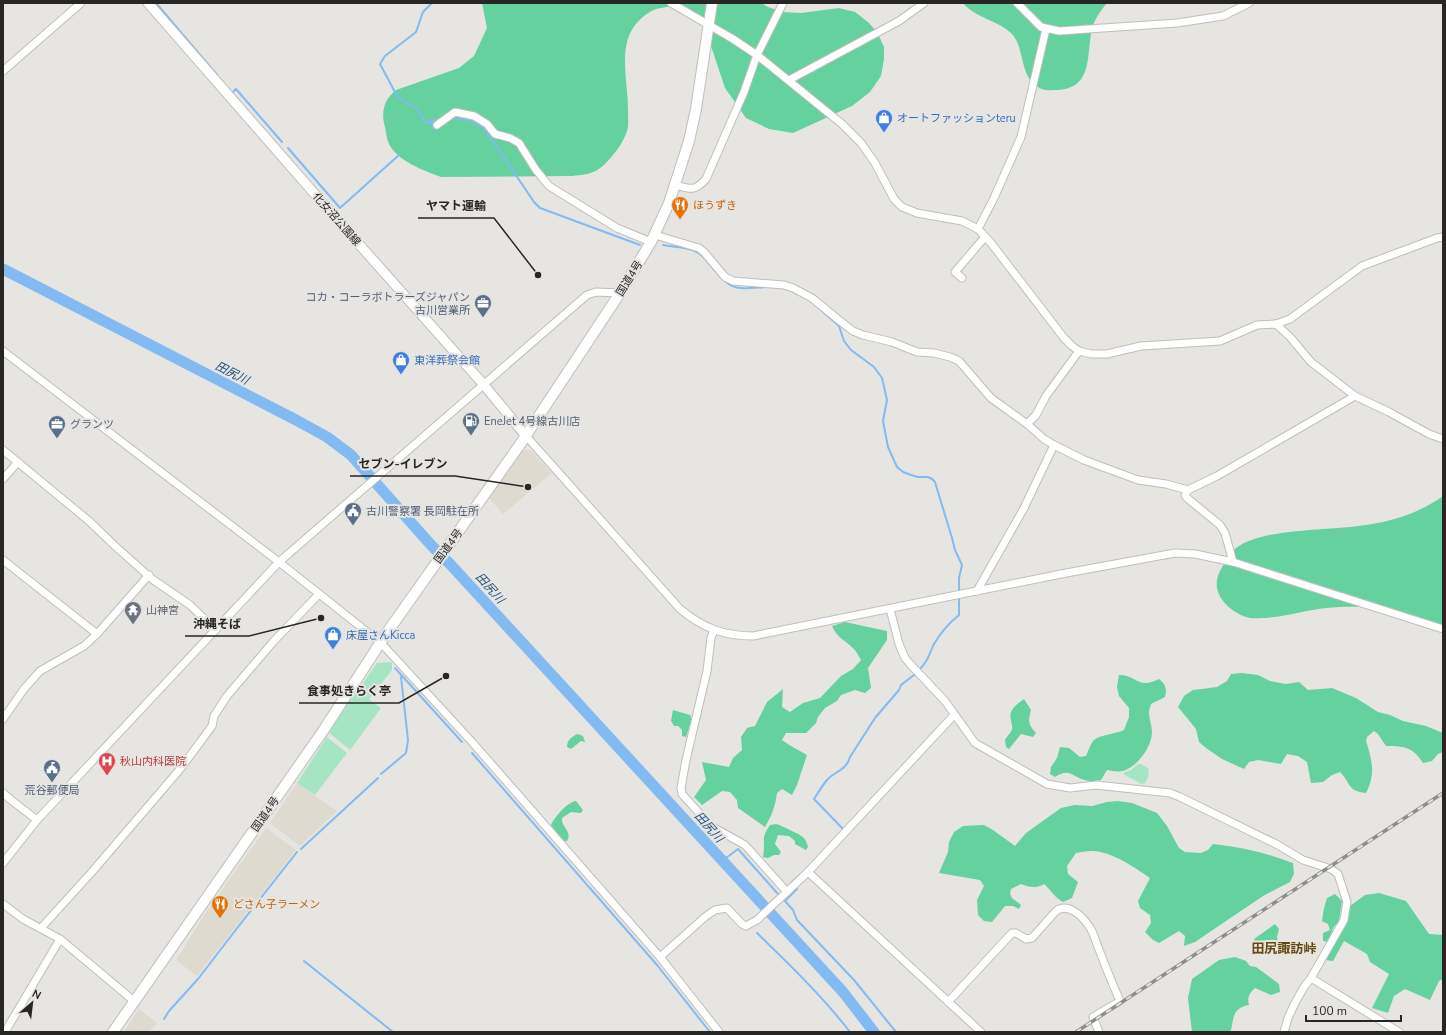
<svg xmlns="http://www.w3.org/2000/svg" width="1446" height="1035" font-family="'Nunito Sans','Noto Sans JP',sans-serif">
<rect width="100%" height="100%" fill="#e7e5e2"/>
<g fill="#dedacf">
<path d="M522 450H531L552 473 503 514 488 497Z"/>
<path d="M297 783 337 811 300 846 270 823Z"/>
<path d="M266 828 296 850 197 976 176 960 205 914Z"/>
<path d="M139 1009 157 1023 149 1032H124Z"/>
</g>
<g fill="#a5e5c4">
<path d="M392 662V670L369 699 381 708 350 750 328 732 377 663Z"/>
<path d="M327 737 347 753 315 795 297 783Z"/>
<path d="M1138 764H1141L1149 769 1148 778 1145 783 1142 784 1126 776 1123 773 1131 770Z"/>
</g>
<g fill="#64d19f">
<path d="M482 3H761L768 7 782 12 801 13 839 8 855 12 868 22 877 32 884 47V59L881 76 870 92 852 106 793 133 769 129 746 118 725 88 710 43 702 24 670 6C664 8 655 8 650 12 613 34 628 75 628 110 628 117 629 125 627 131 624 140 619 148 613 155 599 172 593 174 572 176L441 177C425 171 397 161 389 144 386 138 386 129 384 123 381 109 386 98 396 90L459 68 474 56 487 28Z"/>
<path d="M963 3H1107C1101 10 1094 20 1092 29 1086 55 1094 90 1055 90 1046 91 1040 90 1033 83 1020 70 1024 47 1012 34 998 20 975 18 963 3Z"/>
<path d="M1443 496V631C1413 608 1364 604 1327 608 1306 610 1285 617 1264 618 1259 618 1251 619 1246 617 1231 612 1214 597 1217 580 1218 573 1223 566 1226 561 1228 557 1230 553 1233 551 1250 533 1299 531 1323 529 1342 528 1363 526 1383 522 1405 517 1425 509 1443 496Z"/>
<path d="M845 622 887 631V640L868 668 871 688 865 693 855 690 841 695 837 701 825 708 818 717 816 723 806 733H786L782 740C790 746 799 750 807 755L797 785 792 795 782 789 777 793C775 807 772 815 765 827L738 808 737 800 730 792 722 791 702 805 694 797 706 780 702 762 729 767 733 758 742 750 741 737 747 728 755 726 767 702 783 689 782 707 790 712 803 703 820 698 841 676 853 669 861 660C859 657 857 652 854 649 846 641 836 637 832 626Z"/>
<path d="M1242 673 1258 675 1270 681 1286 684 1299 682 1308 690 1332 688 1356 698 1378 712 1390 715 1403 721 1426 726 1443 733V752L1438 754 1432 761 1423 763C1413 747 1404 746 1386 746L1378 734 1374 731 1367 737 1366 741C1372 760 1376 774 1366 793 1347 791 1351 783 1340 772L1332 775 1323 782 1311 783 1307 762 1298 756 1287 754 1281 764 1258 760 1249 762 1244 769 1222 759 1206 748 1199 742 1196 729 1178 707 1184 696 1193 690 1217 687 1227 681 1231 674Z"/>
<path d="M1119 675C1137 675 1138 690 1159 679 1166 685 1167 688 1165 697L1151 704C1150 707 1149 710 1149 713 1149 719 1152 726 1152 732 1152 747 1137 767 1123 771 1118 772 1112 771 1107 770L1101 780C1096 781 1091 782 1085 780 1072 777 1070 767 1055 777L1050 774 1051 767 1057 758 1060 747 1069 748 1080 757 1086 756C1088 752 1090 745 1093 741 1098 735 1116 734 1124 730L1129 717V708L1119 696 1117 687Z"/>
<path d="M1024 699 1031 710C1028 722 1028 724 1036 733L1033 737 1021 734 1009 749 1006 747 1005 740C1007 736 1011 733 1012 729 1013 726 1011 723 1011 720 1008 710 1017 704 1024 699Z"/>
<path d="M673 710 690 715 692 719 686 737 682 736V730L678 726H674L671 721Z"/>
<path d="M578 734 583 736 585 742 581 741 571 749 567 747C567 740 572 736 578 734Z"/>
<path d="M576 801 583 810 581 813 571 812 562 818C561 827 573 832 567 841H563L551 825C554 818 567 802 576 801Z"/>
<path d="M1118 801 1132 803 1157 813 1167 826 1179 848 1185 852 1201 853 1208 850 1213 844C1241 847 1267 853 1293 863L1294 874 1290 882 1263 896 1195 942 1184 946 1185 936 1179 931 1159 943 1153 940 1145 932 1151 923 1150 915 1140 908 1138 901 1150 878C1136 868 1109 850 1091 851 1086 851 1081 852 1076 853L1067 866 1068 874 1078 882 1072 898 1063 902C1055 898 1051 890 1044 884 1036 889 1029 887 1021 884L1011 889 1010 894 1012 898 1021 905 1019 909 1013 906H1005L992 922 984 921 978 915 977 900 984 886 980 880 939 873 948 852 949 842 954 832 963 826 984 825 993 830 1015 846 1026 833 1061 808 1075 805 1092 806 1107 802Z"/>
<path d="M776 824C781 825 783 827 788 829 797 834 806 835 808 847L806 850 795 844V841L789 836 778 835 775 844 781 852 779 855H774L768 858 763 857C766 841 760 839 770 825Z"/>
<path d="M1379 893 1406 901 1429 934 1443 935V979L1439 981 1430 1000 1405 989 1394 996 1388 1013 1372 1008 1389 974 1370 962 1367 954 1344 941 1333 961 1325 960 1346 921 1350 906 1365 895Z"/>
<path d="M1335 894 1342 901 1339 921 1333 928 1328 942 1323 941V933L1330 930 1328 924 1322 921 1324 908 1327 898Z"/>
<path d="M1275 924 1279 929 1277 937 1278 943 1268 954 1256 947 1254 939Z"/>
<path d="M1235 957 1246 961 1250 966 1256 967 1279 984 1280 992 1271 995 1255 988C1249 994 1247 997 1249 1005 1233 1008 1234 1016 1231 1030L1229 1032H1192L1188 998 1192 979 1219 960Z"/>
</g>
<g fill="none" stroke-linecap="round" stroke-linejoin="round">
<g stroke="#82baf1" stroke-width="2">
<path d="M156 3 217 75"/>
<path d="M432 3 423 12 416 32 385 56 380 64 396 94 402 100 417 109 425 122 427 123 442 118"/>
<path d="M230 91 232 93 236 89 282 142"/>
<path d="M451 118 470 120 484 128 534 202 540 208 640 245"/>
<path d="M430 121 434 129"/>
<path d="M288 148 340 208 399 155"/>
<path d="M663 245C673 247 687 247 697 252 703 255 707 262 712 267 733 292 735 289 766 287"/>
<path d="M811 301 839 326 844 341 851 350 874 367 882 378 887 400 883 421 888 447 897 467 903 472 911 475 918 477H928L932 479 935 482 952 538 955 550 962 565 959 578V590"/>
<path d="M395 668 462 742"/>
<path d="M920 669C929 660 929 654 934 644 941 632 949 623 959 615V599"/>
<path d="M472 753 657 965 710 1032"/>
<path d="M381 774 406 753 408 740 401 677"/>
<path d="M844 830 814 799C818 793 822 786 827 780 835 771 846 771 850 757L875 718 899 690 901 685 914 675"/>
<path d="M301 849 378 778"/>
<path d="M722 861 738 849 778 894"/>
<path d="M792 882 800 875"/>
<path d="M796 887 797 889 785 901 793 910 797 920 854 980 896 1032"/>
<path d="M757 933C790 965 822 996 850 1032"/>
<path d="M304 961 393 1032"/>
<path d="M164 1019 169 1011 198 979 238 927 297 852"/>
</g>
<path stroke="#82baf1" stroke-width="11" d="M3 269 296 420 327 437 351 455 431 545 450 564 843 992 874 1032"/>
<defs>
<g id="minor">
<path d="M671 3 733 39 757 55 842 124 861 143 875 163 894 199 902 207 917 213 962 221 978 229 991 243 1064 338 1072 346 1079 351 1091 354H1107L1141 346 1220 341 1257 325 1276 324 1290 337 1311 362 1355 396 1389 412 1429 434 1443 439"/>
<path d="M1017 3 1041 27 1059 31 1177 23 1223 16 1249 3"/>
<path d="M3 71 81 3"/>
<path d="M789 80 899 21 924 3"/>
<path d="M437 125 455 112 474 116 487 124 495 134 510 138 519 143 536 170 549 186 617 228 651 242"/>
<path d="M675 185C691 189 694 192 706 179L744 92 757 55 783 3"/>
<path d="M978 229 994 198 1021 137 1046 29"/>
<path d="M655 235 699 248 704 252 725 277 733 281 784 285 793 288 812 298 840 321 853 331 863 335 892 342 917 352 934 353 950 357 959 361 991 398 1027 424 1044 439 1054 445 1084 460 1138 480 1166 484 1188 490"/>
<path d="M962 278 955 272 985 237"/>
<path d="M1276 324 1290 319 1362 266 1437 238 1443 237"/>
<path d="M3 351 279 562 381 643 472 742 660 957 719 1032"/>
<path d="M1027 424 1036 415 1046 396 1079 351"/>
<path d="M526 436 680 609C703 628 724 636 753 636L1061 574 1175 553 1195 554 1233 562 1443 629"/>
<path d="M3 450 89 521 115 546 152 579 190 605 215 629"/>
<path d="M3 479 18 462"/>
<path d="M3 560 97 634"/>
<path d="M1233 562 1225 533 1220 525 1187 498 1185 495 1188 490 1217 476 1355 396"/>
<path d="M977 591 1024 508 1054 445"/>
<path d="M890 609 899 644 905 658 911 665 945 701 975 743 1047 784 1070 788 1096 785 1170 793 1180 797 1278 845 1303 860 1331 869 1338 874 1347 902 1344 920 1311 978 1304 987 1295 1003 1288 1018 1284 1032"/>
<path d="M714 630 711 638 707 671 686 760 681 788 682 794 711 826 745 845 787 892"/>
<path d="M3 719 24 689 40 671 84 646 97 634 149 575"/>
<path d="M3 793 11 800 37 820"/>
<path d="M3 863 37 820 69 786 279 562 587 295 596 292 620 293"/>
<path d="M808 872 981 1032"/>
<path d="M3 904 23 919 60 939 134 1001"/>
<path d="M41 928 91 873 181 768 212 726 214 716 227 696 273 642 319 594"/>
<path d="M660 957 705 917 715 910 727 908 742 924 746 926 757 920 808 872 954 715"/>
<path d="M1311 978 1399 1032"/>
<path d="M948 1002 1012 933H1016L1026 939 1032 938 1056 911C1068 902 1082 916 1089 926 1094 933 1096 943 1100 952 1106 968 1113 985 1120 1001L1093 1017 1099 1032"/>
<path d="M5 1032 60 939"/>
</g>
<path id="major" d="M148 3 334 216 484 385 526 436"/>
<path id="highway" d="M113 1032 323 731 386 634 521 443 620 293 651 242 669 203 689 141 696 109 712 3"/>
</defs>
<use href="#minor" stroke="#bfbebb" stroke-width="9"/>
<use href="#major" stroke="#bfbebb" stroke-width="11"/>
<use href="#highway" stroke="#bfbebb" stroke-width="12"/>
<use href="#minor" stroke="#fff" stroke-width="7"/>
<use href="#major" stroke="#fff" stroke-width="9"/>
<use href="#highway" stroke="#fff" stroke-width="10"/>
<defs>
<path id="rail" d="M1076 1032 1443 793"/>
</defs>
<use href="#rail" stroke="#8e8d8a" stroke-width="3.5"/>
<use href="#rail" stroke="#e7e5e2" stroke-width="2" stroke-dasharray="6" stroke-linecap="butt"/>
</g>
<defs>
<symbol id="shop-pin" viewBox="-11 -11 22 30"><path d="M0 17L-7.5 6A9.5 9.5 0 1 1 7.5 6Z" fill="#3f7fe0" stroke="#e7e5e2"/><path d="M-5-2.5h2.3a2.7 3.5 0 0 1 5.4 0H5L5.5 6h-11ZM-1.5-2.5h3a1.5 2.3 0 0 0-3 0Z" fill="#fff"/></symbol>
<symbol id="restaurant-pin" viewBox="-11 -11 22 30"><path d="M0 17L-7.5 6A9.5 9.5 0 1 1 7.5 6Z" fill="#e8710a" stroke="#e7e5e2"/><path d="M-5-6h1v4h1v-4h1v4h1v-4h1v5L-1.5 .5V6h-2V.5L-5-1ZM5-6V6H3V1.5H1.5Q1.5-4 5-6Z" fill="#fff"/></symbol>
<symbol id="office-pin" viewBox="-11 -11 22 30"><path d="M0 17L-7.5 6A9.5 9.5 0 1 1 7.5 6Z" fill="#5c6f8a" stroke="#e7e5e2"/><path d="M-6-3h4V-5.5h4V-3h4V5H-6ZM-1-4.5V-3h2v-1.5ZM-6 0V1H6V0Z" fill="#fff"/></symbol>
<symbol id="fuel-pin" viewBox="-11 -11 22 30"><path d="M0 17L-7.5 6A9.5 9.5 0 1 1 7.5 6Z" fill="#5c6f8a" stroke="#e7e5e2"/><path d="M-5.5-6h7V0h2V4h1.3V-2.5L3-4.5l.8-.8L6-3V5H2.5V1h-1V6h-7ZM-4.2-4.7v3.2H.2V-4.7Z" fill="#fff"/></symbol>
<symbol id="civic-pin" viewBox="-11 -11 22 30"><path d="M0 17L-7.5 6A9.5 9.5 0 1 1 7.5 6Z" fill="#5c6f8a" stroke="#e7e5e2"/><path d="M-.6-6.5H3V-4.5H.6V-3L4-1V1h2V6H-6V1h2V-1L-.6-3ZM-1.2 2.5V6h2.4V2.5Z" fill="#fff"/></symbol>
<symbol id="temple-pin" viewBox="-11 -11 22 30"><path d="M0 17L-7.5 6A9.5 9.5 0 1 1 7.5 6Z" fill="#6b7280" stroke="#e7e5e2"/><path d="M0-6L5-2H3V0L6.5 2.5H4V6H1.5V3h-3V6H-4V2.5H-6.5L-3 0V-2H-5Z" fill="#fff"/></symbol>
<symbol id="hospital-pin" viewBox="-11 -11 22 30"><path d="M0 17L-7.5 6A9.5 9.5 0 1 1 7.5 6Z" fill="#e0444e" stroke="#e7e5e2"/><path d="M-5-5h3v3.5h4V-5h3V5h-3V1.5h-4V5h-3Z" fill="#fff"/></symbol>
</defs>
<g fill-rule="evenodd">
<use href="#shop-pin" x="874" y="108" width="20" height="27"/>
<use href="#restaurant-pin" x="670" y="195" width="20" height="27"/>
<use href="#office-pin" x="473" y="293" width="20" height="27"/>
<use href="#shop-pin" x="391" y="350" width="20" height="27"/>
<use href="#fuel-pin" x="461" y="411" width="20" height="27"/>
<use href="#office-pin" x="47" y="414" width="20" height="27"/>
<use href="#civic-pin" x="343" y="501" width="20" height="27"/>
<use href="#temple-pin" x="123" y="600" width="20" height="27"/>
<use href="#shop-pin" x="323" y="625" width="20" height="27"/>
<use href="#hospital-pin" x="97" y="751" width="20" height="27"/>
<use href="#civic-pin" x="42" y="758" width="20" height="27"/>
<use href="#restaurant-pin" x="210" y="894" width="20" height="27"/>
</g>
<g text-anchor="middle" stroke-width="4" stroke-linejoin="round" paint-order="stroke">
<g font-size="11" fill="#366cbe" stroke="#e7e5e2" text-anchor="start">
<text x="897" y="122">オートファッションteru</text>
<text x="414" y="364">東洋葬祭会館</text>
<text x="346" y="639">床屋さんKicca</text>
</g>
<g font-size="11" fill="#c56008" stroke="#e7e5e2" text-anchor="start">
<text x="693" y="209">ほうずき</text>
<text x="233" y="908">どさん子ラーメン</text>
</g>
<g font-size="11" fill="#272625" stroke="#e7e5e2">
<text transform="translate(337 219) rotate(49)" y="4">化女沼公園線</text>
<text transform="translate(629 278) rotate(-58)" y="4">国道4号</text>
<text transform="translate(448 546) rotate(-54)" y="4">国道4号</text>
<text transform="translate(265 814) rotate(-55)" y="4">国道4号</text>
</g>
<g font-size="11" fill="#4e5e75" stroke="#e7e5e2" text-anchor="start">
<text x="470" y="301" text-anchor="end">コカ・コーラボトラーズジャパン<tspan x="470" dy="13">古川営業所</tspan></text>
<text x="484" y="425">EneJet 4号線古川店</text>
<text x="70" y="428">グランツ</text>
<text x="366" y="515">古川警察署 長岡駐在所</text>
<text x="52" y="794" text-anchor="middle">荒谷郵便局</text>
</g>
<g font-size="11" fill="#5b616d" stroke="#e7e5e2" text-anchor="start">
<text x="146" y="614">山神宮</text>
</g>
<g font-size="11" fill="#be3a42" stroke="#e7e5e2" text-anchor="start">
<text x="120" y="765">秋山内科医院</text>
</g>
<g font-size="12" font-style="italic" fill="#1e517e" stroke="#e7e5e2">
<text transform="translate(232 373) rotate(27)" y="4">田尻川</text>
<text transform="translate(490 588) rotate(48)" y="4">田尻川</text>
<text transform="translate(709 827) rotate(48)" y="4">田尻川</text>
</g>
<g font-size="13" font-weight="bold" fill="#64480e" stroke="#e7e5e2">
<text x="1284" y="953">田尻諏訪峠</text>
</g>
</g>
<path fill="none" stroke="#272625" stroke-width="1.5" d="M538 275L494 218H418M528 487L455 476H350M321 618L249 636H185M446 676L399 703H299"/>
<g fill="#272625" stroke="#e7e5e2" stroke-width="1.5">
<circle cx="538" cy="275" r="4"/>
<circle cx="528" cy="487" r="4"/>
<circle cx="321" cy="618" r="4"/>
<circle cx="446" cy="676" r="4"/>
</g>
<g font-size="12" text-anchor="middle" font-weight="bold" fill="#272625" stroke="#e7e5e2" stroke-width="4" stroke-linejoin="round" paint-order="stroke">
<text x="456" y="210">ヤマト運輸</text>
<text x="403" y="468">セブン-イレブン</text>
<text x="217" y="628">沖縄そば</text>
<text x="349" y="695">食事処きらく亭</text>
</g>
<rect width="1446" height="1035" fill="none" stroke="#272625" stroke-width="8"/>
<g transform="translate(32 1003) rotate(28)" stroke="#e7e5e2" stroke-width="3" paint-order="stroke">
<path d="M0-3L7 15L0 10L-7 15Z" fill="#272625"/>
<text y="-6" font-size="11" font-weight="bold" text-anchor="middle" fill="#272625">N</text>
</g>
<path d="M1306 1015v6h95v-6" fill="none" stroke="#272625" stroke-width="2"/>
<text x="1312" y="1015" font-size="12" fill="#272625" stroke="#e7e5e2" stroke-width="3" paint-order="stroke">100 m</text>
</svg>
